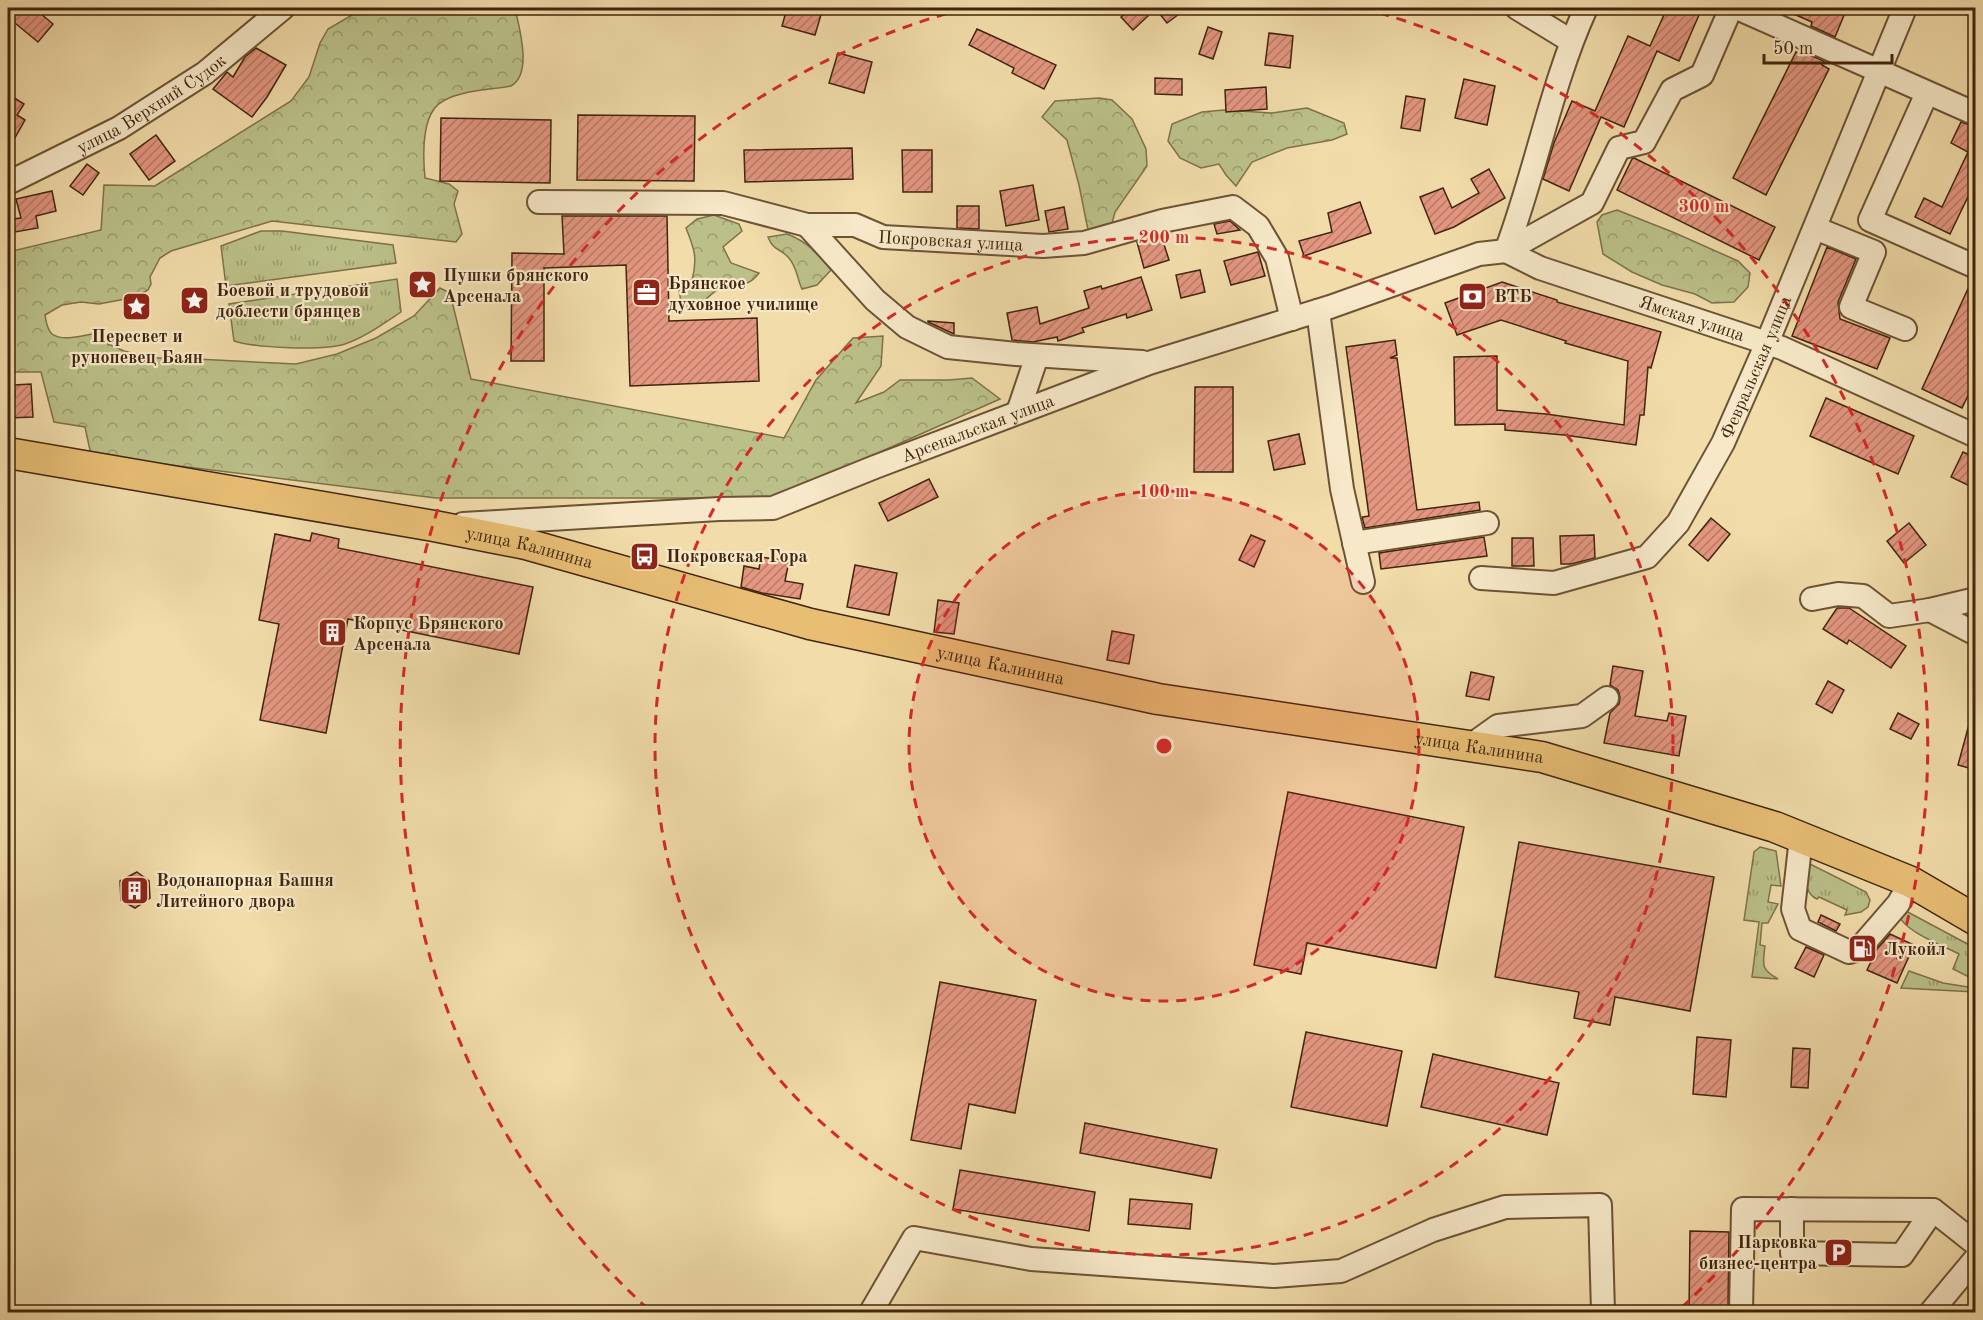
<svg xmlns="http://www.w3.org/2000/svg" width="1983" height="1320" font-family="'Old Standard TT',serif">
<defs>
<pattern id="grass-tufts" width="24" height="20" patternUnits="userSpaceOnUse" patternTransform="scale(1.5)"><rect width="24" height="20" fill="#bbc088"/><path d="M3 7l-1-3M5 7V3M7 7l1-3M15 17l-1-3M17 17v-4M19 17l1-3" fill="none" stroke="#9a9c6e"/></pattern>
<pattern id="forest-crowns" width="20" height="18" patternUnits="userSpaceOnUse" patternTransform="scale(1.5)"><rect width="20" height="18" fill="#bbc088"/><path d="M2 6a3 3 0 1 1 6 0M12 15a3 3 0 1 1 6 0" fill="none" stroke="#9a9c6e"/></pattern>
<pattern id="building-hatch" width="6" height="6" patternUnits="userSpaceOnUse" patternTransform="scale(1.5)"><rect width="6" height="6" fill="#e39680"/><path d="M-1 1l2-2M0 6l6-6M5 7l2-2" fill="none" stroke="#ba7a67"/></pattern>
</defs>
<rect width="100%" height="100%" fill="#f1dcaa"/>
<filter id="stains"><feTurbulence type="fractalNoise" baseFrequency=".00333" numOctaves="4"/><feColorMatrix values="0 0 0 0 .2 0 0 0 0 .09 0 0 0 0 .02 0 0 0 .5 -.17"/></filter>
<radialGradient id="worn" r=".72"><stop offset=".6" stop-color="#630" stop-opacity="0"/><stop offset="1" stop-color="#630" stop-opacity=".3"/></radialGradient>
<g fill="url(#grass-tufts)" stroke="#7e724a" stroke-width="1.5">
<path d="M261 231H282L393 245 396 263 226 286 221 246Z"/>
<path d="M397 279 401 312C383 324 365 337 345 344 322 351 256 348 234 341L229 304Z"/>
<path d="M1760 847 1776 851 1781 886 1771 885 1768 902 1778 904 1768 923H1762L1760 945 1765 946C1763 964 1760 969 1778 979L1752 977 1759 922 1744 920 1754 852Z"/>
<path d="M1806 862 1866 892 1870 900 1868 907 1861 912 1845 915 1847 910 1819 897 1817 899C1803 893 1806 875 1806 862Z"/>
<path d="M1904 910 1975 948V980L1953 969 1959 954C1944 946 1901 930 1899 914Z"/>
<path d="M1909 971 1943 983 1974 988 1975 986V992L1901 988Z"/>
</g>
<g fill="url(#forest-crowns)" stroke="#7e724a" stroke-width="1.5">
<path d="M364 8H515C519 27 533 74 511 86 490 90 462 90 443 101 421 113 423 157 425 178L449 184 458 191 454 204 462 234 456 242 272 221 171 251 160 258 150 277 151 284 148 290 136 297 99 304 81 302 62 305 45 315C46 321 47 330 52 334 63 342 85 335 97 333L100 340 106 343 124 351 153 358H176L296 364 337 354 376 338 414 316 440 288 450 293 471 379 784 438 816 380 853 338 883 336 881 366 856 403 884 392 900 380H949L972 378 1000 399 776 498H436L91 455 85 427 54 422 41 372H8V252L101 230 104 185 155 186 291 101 309 77 320 43 328 29Z"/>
<path d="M1099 98 1112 100 1132 119 1146 149 1147 166 1115 212 1110 231 1089 235 1079 185 1067 140 1042 117 1055 101Z"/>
<path d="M1307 108 1344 123 1347 134 1332 140 1287 148 1252 162 1236 186 1226 175 1219 164 1201 168 1180 158 1168 141 1172 124 1202 112 1224 110 1272 113Z"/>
<path d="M1617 210 1675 233 1738 261 1750 273 1748 287 1734 302 1712 303 1695 294 1662 285 1632 272 1603 254 1597 222 1602 215Z"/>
<path d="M714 215 739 224 742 231 723 247 731 263 759 273C745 291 736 281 719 289 711 293 704 301 697 308L682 309 678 283 692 280C698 258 694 248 686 228L697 219Z"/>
<path d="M787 234C808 242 817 253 831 270L817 285 802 289C797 279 797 266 788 257 779 247 774 252 768 237Z"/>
</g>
<g fill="url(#building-hatch)" stroke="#41250d" stroke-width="1.5">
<path d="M19 8H34L53 24 38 42 10 19Z"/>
<path d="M787 8H823L815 35 782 26Z"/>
<path d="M1132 8H1141L1148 16 1133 30 1121 17Z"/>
<path d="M1155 8H1187L1167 23Z"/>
<path d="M1667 8H1702L1679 61 1657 51 1624 127 1601 117 1569 191 1543 179 1554 143 1572 101 1595 111 1628 36 1650 46Z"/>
<path d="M1780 8H1847L1835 37 1811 26 1812 22Z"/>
<path d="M1208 27 1222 32 1213 59 1199 54Z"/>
<path d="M977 29 1056 65 1044 89 1012 73 1014 68 969 45Z"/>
<path d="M1269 33 1293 36 1290 68 1265 65Z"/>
<path d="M256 48 286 65 267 97 252 117 213 89 227 72 233 77 245 57Z"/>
<path d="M1800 51 1824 61 1822 65 1829 69 1766 195 1733 178 1796 52 1799 53Z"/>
<path d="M838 53 872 62 864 93 829 83Z"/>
<path d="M1155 78 1182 79V95L1155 94Z"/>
<path d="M1464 79 1495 86 1487 125 1455 118Z"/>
<path d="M1266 87 1267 109 1226 112 1225 90Z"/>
<path d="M8 94 24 104 17 115 25 120 8 150Z"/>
<path d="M1406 96 1425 99 1420 131 1401 128Z"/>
<path d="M578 115 695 116 694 181 577 180Z"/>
<path d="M441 118 551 120 550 183 440 181Z"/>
<path d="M1961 122 1976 127V180L1950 234 1915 217 1924 198 1942 207 1968 152 1951 143Z"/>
<path d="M156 135 175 161 149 180 130 154Z"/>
<path d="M852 148 853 179 745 182 744 150Z"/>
<path d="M902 150H932V192H903Z"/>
<path d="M1634 158 1775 227 1759 260 1617 190 1632 159Z"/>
<path d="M87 164 99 173 83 195 70 186Z"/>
<path d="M1489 169 1505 198 1454 227 1435 234 1420 197 1443 188 1452 208 1479 193 1471 179Z"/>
<path d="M1033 185 1039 220 1006 226 1000 191Z"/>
<path d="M52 191 56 211 36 216 38 228 15 232 13 219 21 218 16 199Z"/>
<path d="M1360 202 1371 233 1304 256 1299 241 1332 232 1328 213Z"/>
<path d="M957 206H979V229L957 228Z"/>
<path d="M1064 207 1068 229 1049 232 1045 211Z"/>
<path d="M562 216H667L669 321 757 318 759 381 630 386 626 265 544 268V361H511L512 253 564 254Z"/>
<path d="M1230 221 1240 230 1217 234 1214 224Z"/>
<path d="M1161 235 1169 260 1144 268 1137 242Z"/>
<path d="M1827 247 1856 259 1838 302 1840 319 1890 338 1877 369 1792 336Z"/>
<path d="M1258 252 1265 276 1231 285 1224 261Z"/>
<path d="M1200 270 1205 292 1181 298 1176 275Z"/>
<path d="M1141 277 1152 310 1127 318 1126 314 1082 328 1084 332 1058 341 1057 337 1033 342 1012 340 1007 313 1037 307 1040 324 1089 308 1084 291 1101 286 1102 289Z"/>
<path d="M1972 280H1976V379L1962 408 1922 389Z"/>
<path d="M1502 282 1557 300V302L1661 332 1651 368 1648 367 1644 415H1640L1636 445 1564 435 1505 430V424L1455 425 1454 357 1497 356V410L1546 414 1624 425 1628 361 1565 343 1566 341 1501 320 1457 335 1445 303Z"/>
<path d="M928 321 954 323V334L928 322Z"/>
<path d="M1395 340 1397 355 1390 358H1397L1417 510 1479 502 1480 510 1365 528 1362 517 1369 516 1346 347Z"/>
<path d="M31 384 33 417 8 418V397L15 396 14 385Z"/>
<path d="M1195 387H1233V472H1194Z"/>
<path d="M1826 398 1914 436 1898 474 1810 436Z"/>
<path d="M1299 434 1305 464 1274 470 1268 441Z"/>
<path d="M1963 452 1976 458V489L1951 477Z"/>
<path d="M929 479 938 497 888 521 879 503Z"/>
<path d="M1711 518 1730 534 1708 561 1689 545Z"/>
<path d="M1909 523 1926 545 1904 563 1887 541Z"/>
<path d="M312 533 339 539 338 548 533 587 519 654 348 619 326 733 260 720 279 624 259 620 275 534 310 541Z"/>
<path d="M1251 535 1265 541 1254 567 1239 560Z"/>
<path d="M1594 535 1595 558 1571 564H1561L1560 536Z"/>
<path d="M1484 537 1487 556 1381 569 1379 553Z"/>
<path d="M1512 538H1533L1534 566H1512Z"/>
<path d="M761 557 789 561 785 581 803 584 800 599 762 593 741 587 744 566 759 569Z"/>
<path d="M855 565 897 573 889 615 847 607Z"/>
<path d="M938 600 959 603 954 634 934 632Z"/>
<path d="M1837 608H1849L1906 646 1891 668 1849 640 1847 644 1823 629Z"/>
<path d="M1112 631 1134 635 1129 664 1107 660Z"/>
<path d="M1613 666 1643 671 1635 716 1667 721 1669 713 1686 716 1679 756 1604 743 1610 713 1619 704 1620 697 1618 690 1610 685Z"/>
<path d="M1471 672 1494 677 1489 700 1466 696Z"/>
<path d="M1828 681 1844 690 1832 713 1816 704Z"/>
<path d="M1898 713 1919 724 1911 739 1890 729Z"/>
<path d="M1971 717H1976V770L1958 765Z"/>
<path d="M1288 792 1464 827 1436 968 1307 943 1301 974 1254 965Z"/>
<path d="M1519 842 1714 877 1690 1011 1615 997 1610 1025 1574 1018 1579 992 1495 977Z"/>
<path d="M137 872 149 881 150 898 135 908 121 900 120 881Z"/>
<path d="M1821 915 1840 924 1836 931 1818 922Z"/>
<path d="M1890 934 1914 945 1897 983 1867 970 1877 949Z"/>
<path d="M1806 947 1824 955 1814 977 1795 968Z"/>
<path d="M940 982 1036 1000 1015 1113 969 1104 961 1149 911 1140Z"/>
<path d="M1306 1032 1402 1051 1387 1126 1291 1107Z"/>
<path d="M1697 1037 1731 1040 1726 1097 1693 1094Z"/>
<path d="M1793 1048 1810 1049 1808 1088 1791 1087Z"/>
<path d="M1433 1054 1559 1083 1547 1135 1421 1107Z"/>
<path d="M1085 1123 1217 1149 1211 1178 1080 1153Z"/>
<path d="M960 1170 1095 1192 1089 1231 953 1209Z"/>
<path d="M1130 1199 1192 1204 1190 1229 1128 1224Z"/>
<path d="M1690 1231 1729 1232 1728 1312H1689Z"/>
</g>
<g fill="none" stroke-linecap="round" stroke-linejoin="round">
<defs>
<g id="minor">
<path d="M1517 8 1571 41"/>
<path d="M1737 8 1976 114"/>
<path d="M1927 93 1870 220 1976 267"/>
<path id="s1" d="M8 183 119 128 205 73 283 8"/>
<path id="s2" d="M539 202 723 203 807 225H855L883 237 1043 246 1084 243 1162 221 1233 207 1258 226 1277 258 1292 319"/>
<path d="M807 225 875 300 907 327 948 347 1016 354 1142 362"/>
<path d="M1815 228 1874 252 1851 307 1905 329"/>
<path id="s3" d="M1506 251 1540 268 1782 348 1976 436"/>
<path d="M1506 251C1536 171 1551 85 1586 8"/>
<path d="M1318 311 1342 489 1363 582"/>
<path d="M1018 412 1037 356"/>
<path id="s4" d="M463 524 719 509 773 508 875 467 1149 363 1330 307 1479 254 1506 251 1592 203 1619 148 1644 142 1672 90 1702 75 1731 8"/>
<path d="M1354 543 1487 523"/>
<path id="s5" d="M1481 578 1554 583 1647 557 1678 523 1723 443 1767 343 1905 8"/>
<path d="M1812 599 1838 594 1863 596 1889 616 1930 610 1976 599"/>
<path d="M1930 610 1976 634"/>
<path d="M1470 746 1498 726 1582 716 1607 698"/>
<path d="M1801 838 1793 909 1800 929 1849 952 1859 949 1898 904 1911 882"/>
<path d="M1792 1209V1253L1902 1255 1933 1210"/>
<path d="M871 1312 914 1238 1031 1259 1274 1276 1341 1271 1433 1230 1505 1207 1600 1205 1603 1312"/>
<path d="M1741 1312 1743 1209 1933 1210 1976 1244"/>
<path d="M1931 1312 1976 1258"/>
</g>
<g id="major">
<path id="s6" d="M8 453 434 526 526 544 810 624 1158 699 1542 757 1775 827 1911 882 1976 920"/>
</g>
</defs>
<use href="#minor" stroke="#6d5334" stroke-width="26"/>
<use href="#major" stroke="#41250d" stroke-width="33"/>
<use href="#minor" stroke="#f6e8c8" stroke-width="22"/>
<use href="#major" stroke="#e8be75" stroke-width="30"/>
</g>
<circle cx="1164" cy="746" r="255" fill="#d62828" fill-opacity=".12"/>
<g fill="none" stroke="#d62828" stroke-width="3" stroke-dasharray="10 8">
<circle cx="1164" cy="746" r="255"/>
<circle cx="1164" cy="746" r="509"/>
<path d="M648 1309A764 764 0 0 1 966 8M1362 8A764 764 0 0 1 1680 1309"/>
</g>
<defs>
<symbol id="sight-square" viewBox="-11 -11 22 22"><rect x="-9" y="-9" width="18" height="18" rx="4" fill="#8f2418" stroke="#f6e8c8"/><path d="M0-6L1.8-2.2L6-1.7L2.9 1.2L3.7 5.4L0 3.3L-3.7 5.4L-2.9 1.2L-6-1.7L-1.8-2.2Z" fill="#fff"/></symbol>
<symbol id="office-square" viewBox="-11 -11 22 22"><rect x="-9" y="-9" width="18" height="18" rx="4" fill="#8f2418" stroke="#f6e8c8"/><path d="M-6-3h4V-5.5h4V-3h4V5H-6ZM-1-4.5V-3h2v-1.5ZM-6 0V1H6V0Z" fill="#fff"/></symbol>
<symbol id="bank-square" viewBox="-11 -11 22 22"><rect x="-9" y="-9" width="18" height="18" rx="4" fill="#8f2418" stroke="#f6e8c8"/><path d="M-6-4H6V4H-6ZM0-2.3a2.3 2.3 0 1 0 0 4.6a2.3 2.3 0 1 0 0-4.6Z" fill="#fff"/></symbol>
<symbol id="bus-square" viewBox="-11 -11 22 22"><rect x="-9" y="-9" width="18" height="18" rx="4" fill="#8f2418" stroke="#f6e8c8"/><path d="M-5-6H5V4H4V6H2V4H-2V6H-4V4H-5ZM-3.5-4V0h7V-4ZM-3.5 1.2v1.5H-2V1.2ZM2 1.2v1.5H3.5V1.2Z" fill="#fff"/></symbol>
<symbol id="building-square" viewBox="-11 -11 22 22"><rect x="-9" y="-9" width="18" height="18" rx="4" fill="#8f2418" stroke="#f6e8c8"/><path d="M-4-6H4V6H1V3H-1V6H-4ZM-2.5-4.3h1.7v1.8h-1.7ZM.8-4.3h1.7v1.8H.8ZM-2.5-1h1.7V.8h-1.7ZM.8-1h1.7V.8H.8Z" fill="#fff"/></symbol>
<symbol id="fuel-square" viewBox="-11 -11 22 22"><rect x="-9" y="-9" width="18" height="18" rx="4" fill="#8f2418" stroke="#f6e8c8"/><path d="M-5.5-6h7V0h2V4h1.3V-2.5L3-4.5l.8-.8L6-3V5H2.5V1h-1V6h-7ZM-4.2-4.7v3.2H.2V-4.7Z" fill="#fff"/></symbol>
<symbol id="parking-square" viewBox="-11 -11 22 22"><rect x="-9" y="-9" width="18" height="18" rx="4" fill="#8f2418" stroke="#f6e8c8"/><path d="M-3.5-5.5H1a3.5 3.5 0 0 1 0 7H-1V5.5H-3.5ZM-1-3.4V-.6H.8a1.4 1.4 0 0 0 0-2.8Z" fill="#fff"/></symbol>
</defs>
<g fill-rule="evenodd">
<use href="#sight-square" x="406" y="268" width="33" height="33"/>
<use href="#office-square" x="630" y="276" width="33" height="33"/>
<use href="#bank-square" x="1456" y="280" width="33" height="33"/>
<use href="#sight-square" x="178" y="284" width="33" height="33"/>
<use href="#sight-square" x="120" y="290" width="33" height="33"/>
<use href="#bus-square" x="628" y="540" width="33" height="33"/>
<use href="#building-square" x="316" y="616" width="33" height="33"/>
<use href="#building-square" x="118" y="874" width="33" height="33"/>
<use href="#fuel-square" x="1846" y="932" width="33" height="33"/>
<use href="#parking-square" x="1822" y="1236" width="33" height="33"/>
</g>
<g text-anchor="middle" stroke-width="4.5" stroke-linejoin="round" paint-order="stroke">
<g font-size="18" fill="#41250d" stroke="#f6e8c8">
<text dy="6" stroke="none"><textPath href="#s1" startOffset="164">улица Верхний Судок</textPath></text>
<text dy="6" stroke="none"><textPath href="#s2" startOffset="417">Покровская улица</textPath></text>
<text dy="6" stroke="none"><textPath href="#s3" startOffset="198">Ямская улица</textPath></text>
<text dy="6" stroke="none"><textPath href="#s5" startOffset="390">Февральская улица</textPath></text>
<text dy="6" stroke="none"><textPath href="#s4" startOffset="530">Арсенальская улица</textPath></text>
<text dy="6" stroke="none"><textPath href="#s6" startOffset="530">улица Калинина</textPath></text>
<text dy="6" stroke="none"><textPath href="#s6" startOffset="1016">улица Калинина</textPath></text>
<text dy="6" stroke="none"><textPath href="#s6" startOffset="1502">улица Калинина</textPath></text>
</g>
<g font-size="18" font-weight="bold" fill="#41250d" stroke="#f6e8c8" text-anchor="start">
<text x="443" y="281">Пушки брянского<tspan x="443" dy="21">Арсенала</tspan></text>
<text x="668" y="289">Брянское<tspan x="668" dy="21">духовное училище</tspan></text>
<text x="216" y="296">Боевой и трудовой<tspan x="216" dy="21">доблести брянцев</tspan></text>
<text x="1494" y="302">ВТБ</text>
<text x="137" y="342" text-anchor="middle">Пересвет и<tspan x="137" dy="21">рунопевец Баян</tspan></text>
<text x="666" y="562">Покровская Гора</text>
<text x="353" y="629">Корпус Брянского<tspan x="353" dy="21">Арсенала</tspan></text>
<text x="156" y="886">Водонапорная Башня<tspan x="156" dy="21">Литейного двора</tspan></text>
<text x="1884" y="955">Лукойл</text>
<text x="1817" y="1248" text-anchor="end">Парковка<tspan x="1817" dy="21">бизнес-центра</tspan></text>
</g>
</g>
<circle cx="1164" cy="746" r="9" fill="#d62828" stroke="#f6e8c8" stroke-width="3"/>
<g font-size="18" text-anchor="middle" font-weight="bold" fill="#d62828" stroke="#f6e8c8" stroke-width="4.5" stroke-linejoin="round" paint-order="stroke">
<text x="1704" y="212">300 m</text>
<text x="1164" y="243">200 m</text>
<text x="1164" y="497">100 m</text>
</g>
<rect width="1983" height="1320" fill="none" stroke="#f1dcaa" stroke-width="30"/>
<rect x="9" y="9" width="1965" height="1302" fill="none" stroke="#41250d" stroke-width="3"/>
<rect x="15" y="15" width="1953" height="1290" fill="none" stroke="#41250d" stroke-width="1.5"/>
<path d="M1764 54v9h128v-9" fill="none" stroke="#41250d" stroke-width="3"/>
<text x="1773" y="54" font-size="18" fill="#41250d" stroke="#f6e8c8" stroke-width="4.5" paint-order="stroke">50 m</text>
<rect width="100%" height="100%" filter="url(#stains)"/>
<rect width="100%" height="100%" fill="url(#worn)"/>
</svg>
